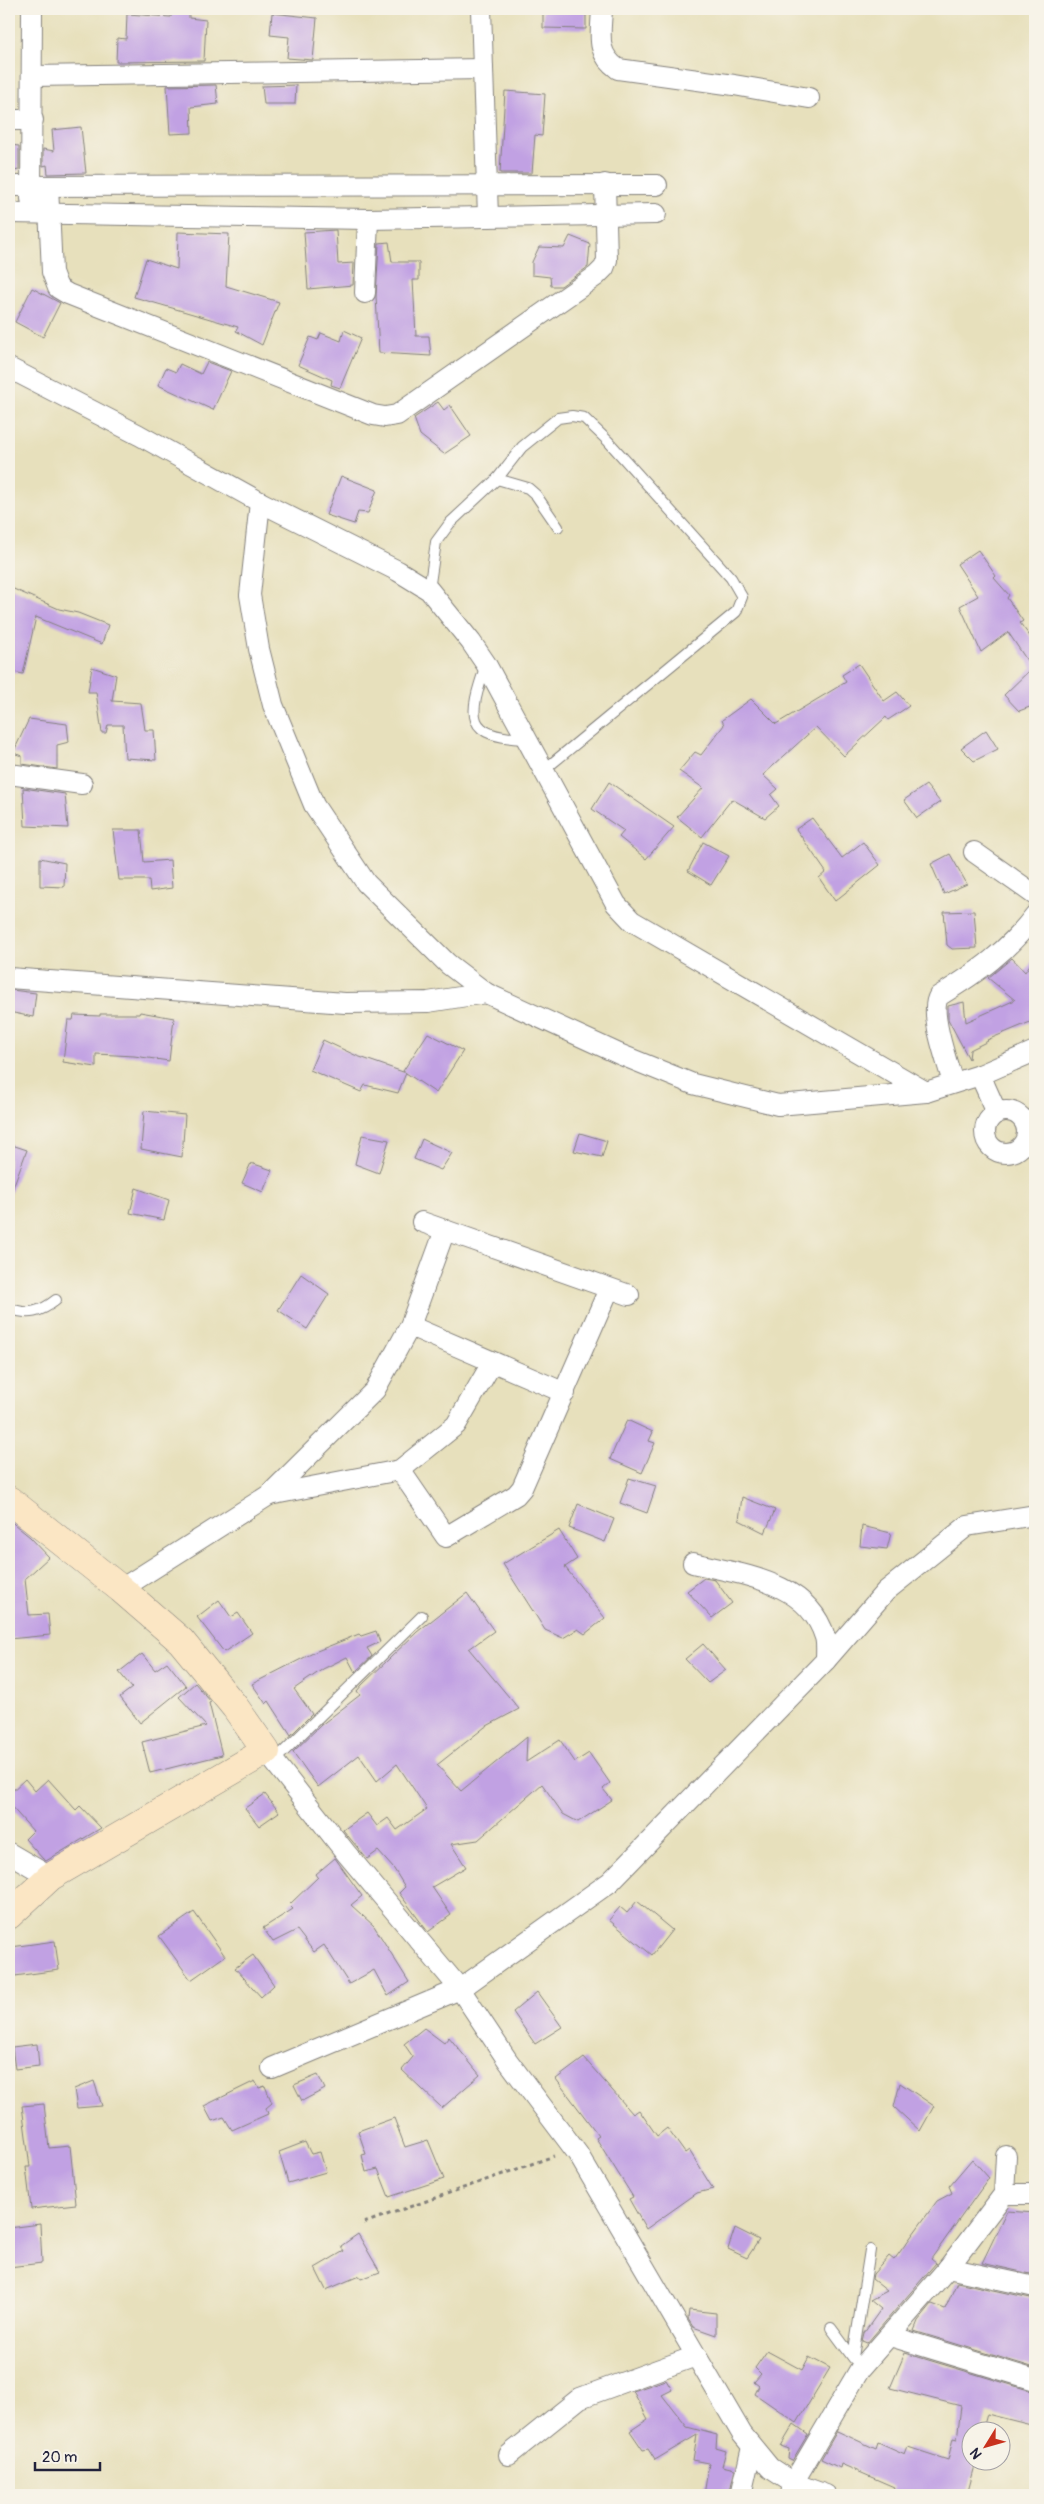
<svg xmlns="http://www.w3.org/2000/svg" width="1044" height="2504" font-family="Pangolin,sans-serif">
<rect width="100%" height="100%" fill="#f7f3e8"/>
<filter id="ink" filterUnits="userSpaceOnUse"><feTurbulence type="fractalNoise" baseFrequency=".02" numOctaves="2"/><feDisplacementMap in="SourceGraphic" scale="10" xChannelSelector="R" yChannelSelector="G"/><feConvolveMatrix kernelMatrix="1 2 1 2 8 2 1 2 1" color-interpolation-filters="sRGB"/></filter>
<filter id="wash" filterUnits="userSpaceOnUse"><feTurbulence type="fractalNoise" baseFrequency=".0096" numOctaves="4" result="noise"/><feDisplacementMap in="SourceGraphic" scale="20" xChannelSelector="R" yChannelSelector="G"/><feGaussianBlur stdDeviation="1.12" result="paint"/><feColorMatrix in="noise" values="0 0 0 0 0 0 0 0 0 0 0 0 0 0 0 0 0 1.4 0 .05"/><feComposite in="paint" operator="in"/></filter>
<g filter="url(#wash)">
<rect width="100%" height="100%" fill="#e7e0bc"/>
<g id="blocks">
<g fill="#c1a1e3">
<path d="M172 9H189V18L206 20 204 61 116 62 117 38 126 39 127 14 171 17Z"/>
<path d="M543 9H586V29L543 28Z"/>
<path d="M272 13 317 18 313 60 287 58 289 37 270 35Z"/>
<path d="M216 85 218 104 191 107 192 133 170 134 167 86Z"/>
<path d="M296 85 295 104H264L262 86Z"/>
<path d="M505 91 545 94 542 136 535 135 532 173H500Z"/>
<path d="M81 127 86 173 48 174 47 165 43 166V149L54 151 52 130Z"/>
<path d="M9 145 19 146V170L9 172Z"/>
<path d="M336 230 338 264 354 263 353 285 308 289 304 232Z"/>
<path d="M178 232 229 234 226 286 279 302 262 345 236 331 238 327 134 297 146 259 177 269Z"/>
<path d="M570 236 590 244 588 267 561 286H551L550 277 532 275V262L539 247 564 248Z"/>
<path d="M389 242 392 262H419V280H413L416 336H429L431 356 379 353 376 296 379 243Z"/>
<path d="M32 288 60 303 43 337 15 322Z"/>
<path d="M344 330 361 338 340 388 331 385 332 380 298 365 310 337 318 340 321 333 341 341Z"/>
<path d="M207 362 231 371 213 410 158 385 166 368 176 372 180 364 201 374Z"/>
<path d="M438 402 444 410 450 405 471 436 444 454 420 435 414 418Z"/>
<path d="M341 476 377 490 368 513 358 512 354 524 326 515Z"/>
<path d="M978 550 996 576 994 578 1009 595 1007 598 1023 621 1020 623 1035 643V705L1019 711 1004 695 1032 668 1008 632 981 652 960 606 978 596 957 564Z"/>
<path d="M9 587 59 609 78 613 108 625 102 644 36 617 23 674 9 671Z"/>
<path d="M859 664 884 701 897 692 909 706 888 720 886 717 844 756 816 727 763 775 778 789 771 795 779 806 765 818 732 799 702 837 677 817 703 788 679 771 695 752 701 755 724 725 722 720 751 699 776 724 846 682 842 675Z"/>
<path d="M92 667 116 675 112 701 141 703 145 730H154L156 760 125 758 123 725H108L106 733H102L96 692H88Z"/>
<path d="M29 719 67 724 69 742 57 745V769L22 764V756L13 753Z"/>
<path d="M986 730 998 749 974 761 961 748Z"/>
<path d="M609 782 674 827 646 859 619 837 624 831 592 809Z"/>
<path d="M926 785 940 802 917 818 904 800Z"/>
<path d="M23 788 65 794 68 828 25 826Z"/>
<path d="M812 818 842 858 863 842 880 865 835 901 819 878 826 872 796 829Z"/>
<path d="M113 830H141L144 862 170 860 172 888 150 891 149 880H119Z"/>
<path d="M703 842 729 856 711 885 688 871Z"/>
<path d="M950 854 967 884 944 894 931 864Z"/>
<path d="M40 858 65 863 64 887 40 886Z"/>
<path d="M974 911 977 948 952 949 947 945 944 912Z"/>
<path d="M1035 957V1020L987 1040 988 1041 970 1050 969 1059 948 1019V1006L964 1002 966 1022 1015 1000 988 978 1012 958 1025 972Z"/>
<path d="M11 990 36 993 33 1017 9 1012Z"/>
<path d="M140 1012 174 1018 169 1061 134 1056 96 1054V1067L63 1062 68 1020H73L74 1015 100 1016V1014H139Z"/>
<path d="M428 1033 463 1051 436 1093 403 1071Z"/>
<path d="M323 1040 357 1056 406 1073 398 1093 365 1085 361 1092 310 1070Z"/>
<path d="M144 1111 185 1115 182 1157 141 1149Z"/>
<path d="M580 1133 607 1141 602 1157 574 1151Z"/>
<path d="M362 1135 389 1140 379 1173 355 1164Z"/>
<path d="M422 1139 452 1153 441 1170 414 1159Z"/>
<path d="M9 1144 27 1150 10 1195H9Z"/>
<path d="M251 1163 272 1170 263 1192 242 1183Z"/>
<path d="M136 1188 169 1200 164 1220 130 1213Z"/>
<path d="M301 1274 329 1294 307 1329 278 1310Z"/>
<path d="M627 1420 653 1432 649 1441 655 1443 642 1473 610 1459Z"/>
<path d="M629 1478 656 1486 647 1513 620 1503Z"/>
<path d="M742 1497 775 1510 765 1533 739 1520Z"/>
<path d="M578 1504 614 1519 605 1542 569 1528Z"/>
<path d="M9 1520 30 1537 49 1557 25 1579 29 1615 48 1614 50 1635 9 1639Z"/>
<path d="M862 1526 891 1533 887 1549 860 1546Z"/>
<path d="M559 1530 577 1559 565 1567 605 1618 585 1634 578 1629 563 1638 545 1630 503 1564Z"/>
<path d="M704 1578 715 1580 732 1603 712 1618 687 1591Z"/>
<path d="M467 1593 494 1631 469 1649 519 1709 485 1727 437 1765 461 1791 527 1737 526 1762 560 1740 575 1762 589 1753 610 1783 603 1789 612 1800 578 1822 563 1814 542 1784 478 1840 451 1844 466 1867 432 1887 451 1915 428 1932 399 1893 405 1887 394 1869 378 1851 367 1859 343 1830 367 1813 377 1826 388 1818 397 1830 427 1809 397 1764 377 1781 359 1755 318 1787 293 1752 321 1725 360 1695 357 1691 362 1685 417 1632Z"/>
<path d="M219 1600 231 1617 238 1613 252 1633 224 1652 197 1617Z"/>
<path d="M376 1631 380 1642 367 1648 372 1656 355 1672 347 1657 323 1669 294 1689 312 1714 291 1735 269 1701 266 1704 252 1684 317 1651 359 1634 361 1636Z"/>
<path d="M703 1644 726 1670 708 1683 685 1659Z"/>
<path d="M142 1654 155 1670 167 1662 186 1686 140 1723 120 1697 132 1688 119 1672Z"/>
<path d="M195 1683 211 1702 209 1703 222 1755 150 1773 142 1742 206 1726 179 1697Z"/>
<path d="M25 1779 35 1791 48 1779 76 1810 80 1806 101 1828 46 1861 43 1859 25 1839 33 1831 9 1804V1794Z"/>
<path d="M265 1794 279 1812 259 1826 245 1808Z"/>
<path d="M335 1858 362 1896 351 1905 374 1926 409 1982 388 1996 374 1970 349 1984 324 1945 314 1952 297 1930 273 1942 263 1928 293 1909 289 1905 318 1877 316 1874Z"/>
<path d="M637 1901 672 1930 652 1955 609 1920 620 1907 627 1913Z"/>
<path d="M194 1912 225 1956 191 1980 159 1936Z"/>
<path d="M55 1941 59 1970 15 1976 11 1947Z"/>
<path d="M253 1955 274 1985 261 1997 235 1968Z"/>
<path d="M537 1992 562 2027 535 2044 513 2012Z"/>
<path d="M424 2028 444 2043 449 2037 480 2075 442 2108 402 2070 413 2057 404 2044Z"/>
<path d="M37 2044 39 2066 15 2069 12 2047Z"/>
<path d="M584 2058 633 2114 639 2110 657 2136 667 2128 685 2153 689 2150 713 2189 697 2193 646 2229 629 2199 633 2197 596 2138 599 2136 556 2079Z"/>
<path d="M318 2075 325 2089 302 2101 294 2085Z"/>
<path d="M94 2081 102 2106 77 2108 74 2089Z"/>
<path d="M255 2081 259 2088 265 2086 272 2103 266 2108 268 2114 232 2130 224 2117 212 2121 204 2106Z"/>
<path d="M900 2083 934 2106 920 2131 894 2107Z"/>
<path d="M44 2104 49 2148 70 2146 76 2204 31 2209 26 2167H30L22 2106Z"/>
<path d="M394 2118 405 2147 428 2140 444 2179 389 2197 378 2169 366 2172 362 2155 366 2154 358 2131Z"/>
<path d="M305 2142 311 2154 320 2152 326 2172 288 2183 279 2152Z"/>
<path d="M972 2159 989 2178 931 2259 936 2263 867 2343 862 2341 864 2333 881 2309 870 2300 887 2291 872 2279 873 2274 889 2256 894 2260 937 2201 952 2193 949 2186Z"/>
<path d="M1007 2211 1035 2213V2275L982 2263Z"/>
<path d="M40 2224 42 2263 9 2267V2228Z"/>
<path d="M735 2228 759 2240 747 2258 728 2249Z"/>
<path d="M358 2234 380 2272 361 2279 359 2276 326 2290 315 2268 344 2251 341 2246Z"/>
<path d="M957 2282 1035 2299V2368L914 2331 918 2321 932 2304 945 2309Z"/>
<path d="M689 2310 716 2313V2335L693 2327 688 2319Z"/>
<path d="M767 2351 802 2370 809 2357 830 2368 797 2423 755 2394 759 2386 754 2382 761 2374 755 2368Z"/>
<path d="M905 2353 1035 2392V2426L987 2414 982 2432H972V2462H976L967 2495H891L894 2487 841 2464 840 2468 821 2459 837 2431 876 2449 878 2443 905 2455 908 2447 948 2460 953 2438 957 2439 961 2406 890 2388Z"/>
<path d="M666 2380 672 2390 662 2395 687 2427 717 2435 716 2448 726 2451 722 2466 735 2469 729 2495H704L709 2463 693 2460 697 2435 655 2460 648 2449 643 2450 630 2431 648 2419 633 2391Z"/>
<path d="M794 2424 808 2434 792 2461 788 2459 789 2449 781 2446Z"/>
</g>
</g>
</g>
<g filter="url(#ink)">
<use href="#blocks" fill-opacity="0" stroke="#84817c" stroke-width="1"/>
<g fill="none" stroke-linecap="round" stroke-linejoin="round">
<defs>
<g id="lane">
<path d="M497 479 528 488 536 495 558 527"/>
<path d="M429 590 436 542 450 523 497 479 522 447 558 418 572 416 584 418 608 441 731 578 742 597 736 612 544 770"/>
<path d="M486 665C468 717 464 737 527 739"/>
<path d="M9 1308C28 1316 41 1312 56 1300"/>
<path d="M274 1761 422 1616"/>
<path d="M831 2328 854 2359"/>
<path d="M853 2357 870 2250"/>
</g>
<g id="street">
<path d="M481 9 488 217"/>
<path d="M602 9C601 34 595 53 618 69L734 85 809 98"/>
<path d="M33 76 483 69"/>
<path d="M9 120H33"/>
<path d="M9 186 657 185"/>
<path d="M48 186 52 272 58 288 68 294 373 415 385 417 397 415 596 276 604 268 607 260 605 184"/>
<path d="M31 199 32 9"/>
<path d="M9 213 368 219 656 214"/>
<path d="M365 293 368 219"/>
<path d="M9 368 139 435 260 502 398 571 429 590 471 642 486 664 616 904 632 921 926 1092"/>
<path d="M260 502 250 595 259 649 273 705 314 805 366 883 448 964 486 993 619 1054 693 1084 778 1105 926 1092 980 1075 1035 1051"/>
<path d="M9 774 82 784"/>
<path d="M974 852 1035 895"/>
<path d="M9 978 345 1003 428 1002 486 993"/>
<path d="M980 1075 997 1113"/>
<path d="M953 1083C948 1064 928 1012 939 996 978 972 1008 951 1035 915"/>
<circle cx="1006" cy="1132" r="21"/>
<path d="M422 1222 629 1295"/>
<path d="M410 1326 565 1393"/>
<path d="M400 1470 446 1537 516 1495 522 1488 609 1289"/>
<path d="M269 1495 400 1470 456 1425 492 1363"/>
<path d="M693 1563C742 1575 808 1581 825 1637 827 1644 826 1653 826 1660"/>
<path d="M121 1589 269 1495 375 1390 410 1326 445 1230"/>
<path d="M266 1751 346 1853 460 1989 508 2061 578 2154 742 2434 770 2468 793 2483 826 2495"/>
<path d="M9 1853 50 1877"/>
<path d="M272 2068 460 1989 610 1882 826 1660 886 1591 967 1526 1035 1515"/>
<path d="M1004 2194H1035"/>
<path d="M948 2268 1035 2287"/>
<path d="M890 2336 1035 2380"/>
<path d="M509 2455 580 2398 696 2356"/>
<path d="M741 2495 752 2447"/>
<path d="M791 2495 793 2483 860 2369 948 2268 1004 2194 1006 2156"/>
</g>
<path id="secondary" d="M9 1500 121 1589 181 1641 235 1707 266 1751 50 1877 9 1915"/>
</defs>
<use href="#lane" stroke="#84817c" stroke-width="12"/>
<use href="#street" stroke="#84817c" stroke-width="22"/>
<use href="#secondary" stroke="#84817c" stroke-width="29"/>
<path stroke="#84817c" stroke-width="3" stroke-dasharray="4 4" stroke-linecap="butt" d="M364 2223 554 2156"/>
<use href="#lane" stroke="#fff" stroke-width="10"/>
<use href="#street" stroke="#fff" stroke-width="20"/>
<use href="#secondary" stroke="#fbe6c4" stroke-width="28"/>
</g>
</g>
<rect width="1044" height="2504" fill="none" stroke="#f7f3e8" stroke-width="30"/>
<g transform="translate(986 2446) rotate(233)"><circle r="24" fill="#f7f3e8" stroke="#a29fa3"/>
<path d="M0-4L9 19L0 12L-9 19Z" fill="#c8321e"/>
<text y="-8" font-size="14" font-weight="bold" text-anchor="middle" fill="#22223b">N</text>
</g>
<path d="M35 2462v8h65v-8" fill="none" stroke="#22223b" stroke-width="2.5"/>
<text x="42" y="2462" font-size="15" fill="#22223b" stroke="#f7f3e8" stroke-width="4" paint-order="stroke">20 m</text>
</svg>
